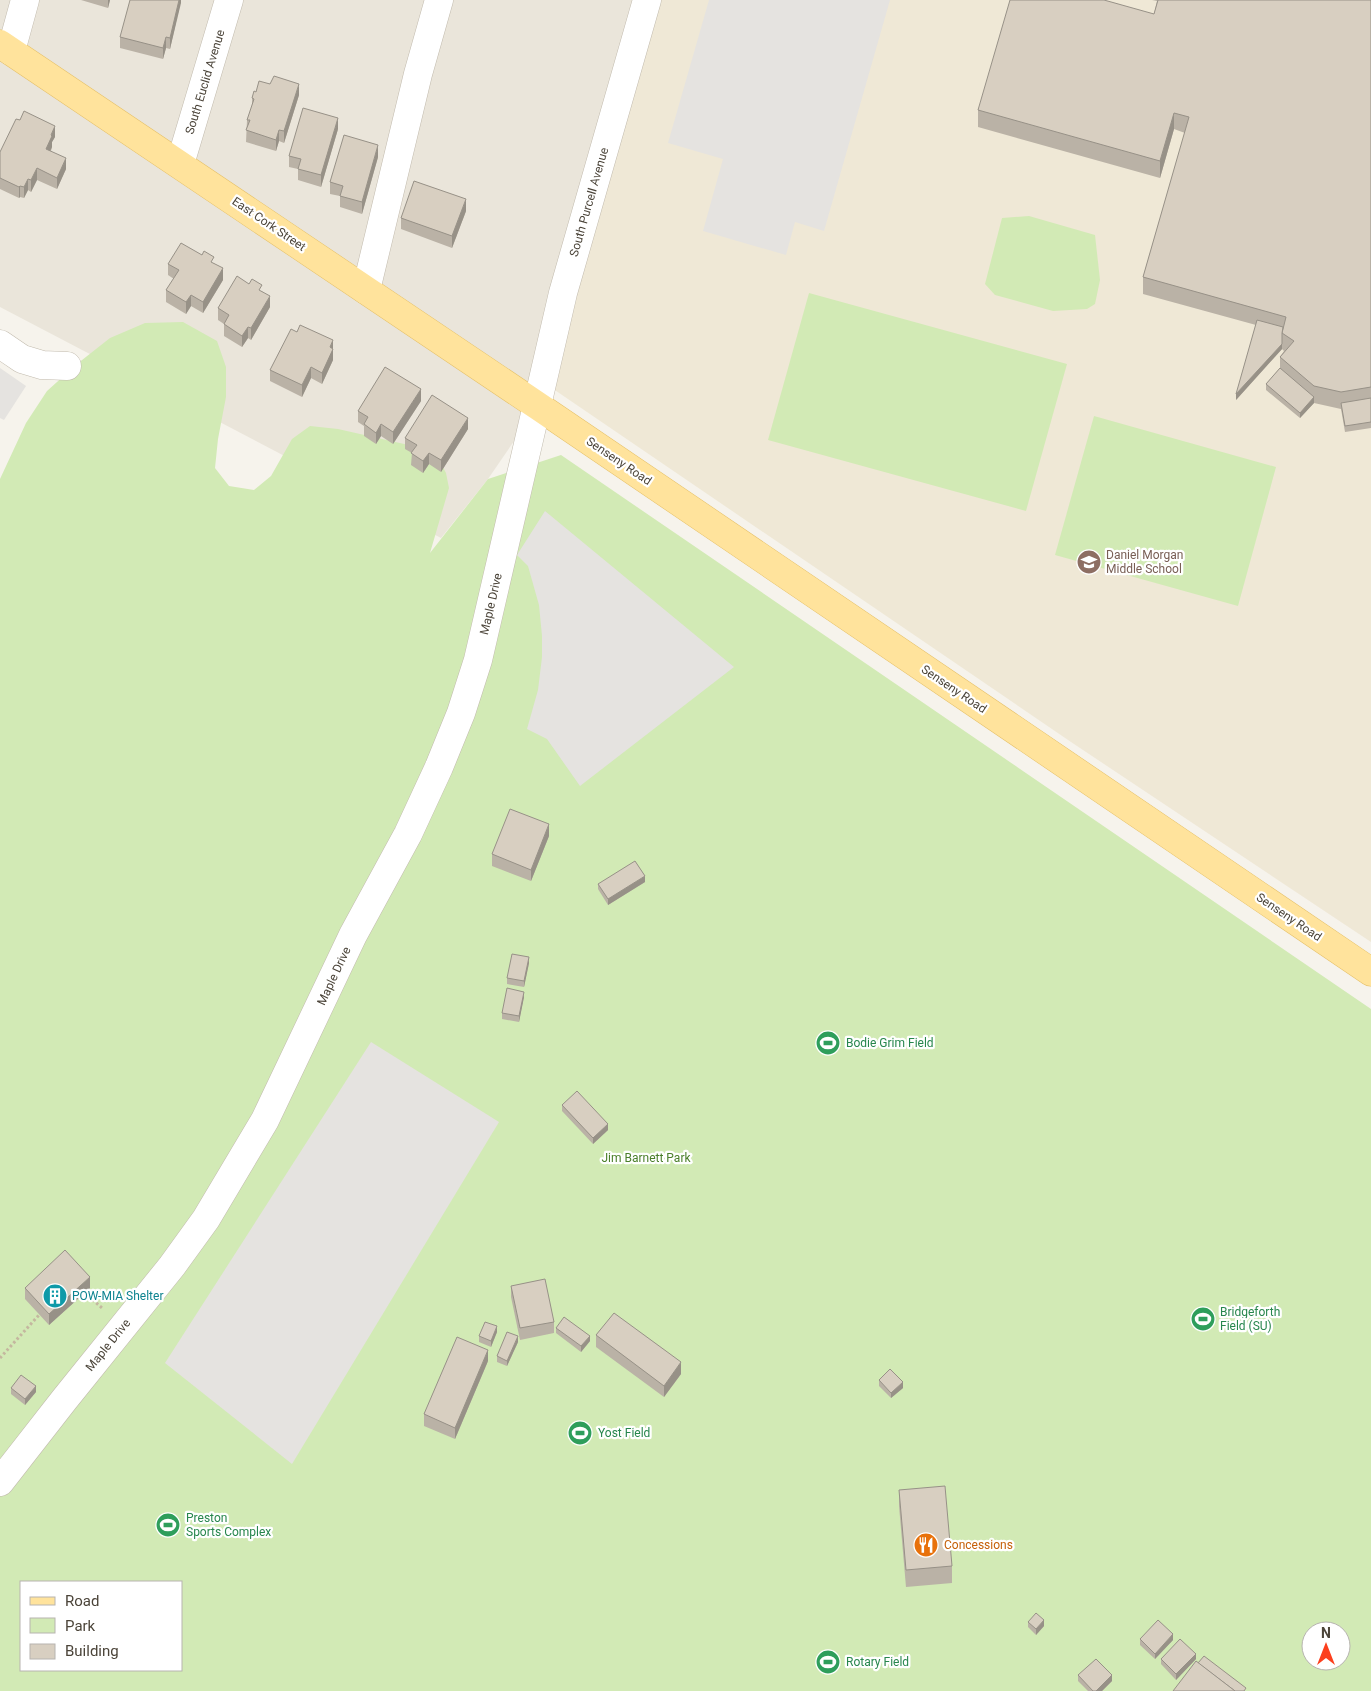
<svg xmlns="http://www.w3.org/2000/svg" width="1371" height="1691" font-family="Roboto,sans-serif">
<rect width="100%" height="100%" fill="#f6f3ec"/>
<path fill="#eae5da" d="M0 0H647L538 406 488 479 441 538 0 307Z"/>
<path fill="#efe8d6" d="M647 0H1371V942L1071 742 543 382Z"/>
<g fill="#d2eab5" fill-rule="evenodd">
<path d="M1029 216 1095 235 1100 280 1095 304 1087 309 1053 311 995 295 985 284 1002 218Z"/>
<path d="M809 293 1067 364 1026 511 768 440Z"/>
<path d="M183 322 217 341 226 367V397L218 439 215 468 229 486 254 490 271 476 292 439 310 426 338 429 413 446 437 456 446 473 449 488 430 553 488 479 561 455 1371 1009V1691H0V479L26 423 47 391 77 364 110 338 145 323ZM21 1582H181V1670H21ZM1311 1631H1341V1661H1311Z"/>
<path d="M1094 416 1276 467 1238 606 1055 555Z"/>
</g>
<g fill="#e5e3e0">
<path d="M709 0H890L824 231 795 222 786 255 703 231 723 159 668 143Z"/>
<path d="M0 368 26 386 4 420 0 418Z"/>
<path d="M545 511 734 667 580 786 547 739 527 729 538 690 542 657V636L539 605 528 566 517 555Z"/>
<path d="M371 1042 499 1122 292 1464 165 1363Z"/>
</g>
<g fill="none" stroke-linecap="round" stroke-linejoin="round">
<defs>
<g id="minor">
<path d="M11 51 25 0"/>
<path d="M180 164 229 0"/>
<path d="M366 290 418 74 439 0"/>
<path d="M0 344 22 359 42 365 67 366"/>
<path d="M0 1482 64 1400 172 1266 206 1219 265 1120 353 935 408 834 439 767 461 713 478 660 563 293 647 0"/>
</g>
<path id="major" d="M0 44 538 406 1371 972"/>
</defs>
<use href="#minor" stroke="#c2bbae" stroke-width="29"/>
<use href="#major" stroke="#e6c16a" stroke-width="29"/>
<g stroke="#c4b79f" stroke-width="3" stroke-dasharray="2.5 2.5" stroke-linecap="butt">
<path d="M85 1293 102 1308"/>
<path d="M0 1358 39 1315"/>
</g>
<use href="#minor" stroke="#fff" stroke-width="28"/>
<use href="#major" stroke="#ffe39c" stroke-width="28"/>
</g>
<g fill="#bab2a6">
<path d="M81 0H110L108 8Z"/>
<path d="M181 0 170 49 166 48 163 59 120 48V37Z"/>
<path d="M1152 0H1371V428L1345 432 1341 409 1314 403 1300 418 1266 390V384L1280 368V357L1284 351 1282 349 1236 400 1256 325 1143 294V277L1185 133 1174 129 1160 178 978 127V110L1154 14 1157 1Z"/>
<path d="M256 92 299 95 284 143 279 141 276 151 246 142 247 120 252 106V98Z"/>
<path d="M338 129 321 187 298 180V169L289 167V156Z"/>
<path d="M55 137 52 142V147L51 151 66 169 57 189 37 180 31 192 28 190 24 198 20 197 19 198 0 189V152Z"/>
<path d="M378 157 362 214 340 207V196L330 194V182Z"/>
<path d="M466 211 452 248 401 229V218Z"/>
<path d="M214 263 223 280 203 313 191 306 186 314 166 302V290L174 279 168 275V264Z"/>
<path d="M262 291 270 307 251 340 248 338 242 347 224 336V324L218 320V308Z"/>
<path d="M333 349V360L322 384 311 378 302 397 270 381V370Z"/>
<path d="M421 401 393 444 381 436 376 444 364 436V426L358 422V411Z"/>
<path d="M468 429 441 472 429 464 423 473 411 465 412 453 405 449V438Z"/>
<path d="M549 836 531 881 492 866V854Z"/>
<path d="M645 882 608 905 598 889V884Z"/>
<path d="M529 963 524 987 507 984V978Z"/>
<path d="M524 997 519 1022 502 1019V1013Z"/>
<path d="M562 1105 608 1130 593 1144 562 1111Z"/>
<path d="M511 1286 554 1322V1333L520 1340 511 1297Z"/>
<path d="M25 1288H90L49 1325 25 1299Z"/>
<path d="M556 1328 590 1341 581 1352 556 1333Z"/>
<path d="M497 1332 491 1347 479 1342V1336Z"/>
<path d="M596 1335 681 1374 664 1397 596 1347Z"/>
<path d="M518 1342 507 1366 497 1362V1356Z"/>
<path d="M488 1361 455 1439 424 1426V1414Z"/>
<path d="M879 1380 903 1388 891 1398 879 1386Z"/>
<path d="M11 1388 36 1392 25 1405 11 1394Z"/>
<path d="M899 1490 952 1566V1583L906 1587 899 1506Z"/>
<path d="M1028 1622 1044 1626 1036 1635 1028 1627Z"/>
<path d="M1140 1639 1173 1640 1155 1659 1140 1645Z"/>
<path d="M1161 1659H1196L1176 1680 1161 1664Z"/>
<path d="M1078 1675 1112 1681 1102 1691H1088L1078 1681Z"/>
</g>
<g fill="#979187">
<path d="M108 0H110L108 8Z"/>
<path d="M179 0H181V3L170 49V38Z"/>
<path d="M166 37V48L163 59V48Z"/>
<path d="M299 84V95L284 143V131Z"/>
<path d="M1174 113V129L1160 178V161Z"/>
<path d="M338 118V129L321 187V175Z"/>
<path d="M55 126V137L52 142V147L46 160V149L51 135Z"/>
<path d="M279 130V141L276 151V140Z"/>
<path d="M378 145V157L362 214V202Z"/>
<path d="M66 158V169L57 189V178Z"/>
<path d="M37 168V180L31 192V180Z"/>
<path d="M28 179V190L24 198V187Z"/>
<path d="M20 186V197L19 198V187Z"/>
<path d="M466 199V211L452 248V236Z"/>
<path d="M223 268V280L203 313V302Z"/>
<path d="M191 295V306L186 314V302Z"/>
<path d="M270 296V307L251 340V328Z"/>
<path d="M248 327V338L242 347V336Z"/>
<path d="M333 340V360L322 384V373L330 347Z"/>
<path d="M1282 344V349L1236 400V394Z"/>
<path d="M311 367V378L302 397V385Z"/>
<path d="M421 389V401L393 444V432Z"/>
<path d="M1314 397V403L1300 418V413Z"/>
<path d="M468 418V429L441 472V460Z"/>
<path d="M381 424V436L376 444V433Z"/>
<path d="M429 453V464L423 473V461Z"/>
<path d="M549 824V836L531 881V870Z"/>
<path d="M645 876V882L608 905V899Z"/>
<path d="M529 957V963L524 987V981Z"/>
<path d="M524 992V997L519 1022V1016Z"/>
<path d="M608 1124V1130L593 1144V1138Z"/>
<path d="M90 1277V1288L49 1325V1314Z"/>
<path d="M497 1326V1332L491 1347V1341Z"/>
<path d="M518 1336V1342L507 1366V1361Z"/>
<path d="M590 1336V1341L581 1352V1346Z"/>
<path d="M488 1350V1361L455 1439V1428Z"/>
<path d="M681 1362V1374L664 1397V1386Z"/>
<path d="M903 1382V1388L891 1398V1393Z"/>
<path d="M36 1386V1392L25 1405V1399Z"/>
<path d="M1044 1620V1626L1036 1635V1629Z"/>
<path d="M1173 1634V1640L1155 1659V1654Z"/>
<path d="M1196 1654V1659L1176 1680V1674Z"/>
<path d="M1112 1675V1681L1102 1691H1096Z"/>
</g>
<g fill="#d8cfc1" stroke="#979187">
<path d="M130 0H179L170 38 166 37 163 48 120 37Z"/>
<path d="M1010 0H1104L1154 14 1158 0H1371V387L1341 392 1314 386 1280 357 1294 341 1282 333 1286 317 1143 277 1189 117 1174 113 1160 161 978 110Z"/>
<path d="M274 76 299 84 284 131 279 130 276 140 246 130 250 120H247L254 99 252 98 254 91 256 92 259 81 270 84Z"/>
<path d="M303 108 338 118 321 175 298 169 301 159 289 156Z"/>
<path d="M24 111 55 126 51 135 52 136 46 149 66 158 57 178 37 168 31 180 28 179 24 187 20 186 19 187 0 178V152L16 119 20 120Z"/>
<path d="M344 135 378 145 362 202 340 196 343 186 330 182Z"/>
<path d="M414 181 466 199 452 236 401 218Z"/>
<path d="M181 243 202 255 204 251 214 257 211 262 223 268 203 302 191 295 186 302 166 290 179 270 168 264Z"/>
<path d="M237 276 249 284 252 279 262 285 259 290 270 296 251 328 248 327 242 336 224 324 229 315 218 308Z"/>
<path d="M1257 320 1283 327 1282 333V344L1236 394Z"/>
<path d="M300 325 333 340 330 347 333 349 322 373 311 367 302 385 270 370 291 329 297 332Z"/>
<path d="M385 367 421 389 393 432 381 424 376 433 364 424 368 417 358 411Z"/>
<path d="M1280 368 1314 397 1300 413 1266 384Z"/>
<path d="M432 395 468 418 441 460 429 453 423 461 411 453 417 445 405 438Z"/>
<path d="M1371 398V422L1345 426 1341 403Z"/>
<path d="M510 809 549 824 531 870 492 854Z"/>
<path d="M635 861 645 876 608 899 598 884Z"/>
<path d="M512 954 529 957 524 981 507 978Z"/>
<path d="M507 988 524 992 519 1016 502 1013Z"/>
<path d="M577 1091 608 1124 593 1138 562 1105Z"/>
<path d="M65 1250 90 1277 49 1314 25 1288Z"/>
<path d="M545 1279 554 1322 520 1328 511 1286Z"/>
<path d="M614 1313 681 1362 664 1386 596 1335Z"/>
<path d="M564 1317 590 1336 581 1346 556 1328Z"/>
<path d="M485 1322 497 1326 491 1341 479 1336Z"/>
<path d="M507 1332 518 1336 507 1361 497 1356Z"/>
<path d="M457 1337 488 1350 455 1428 424 1414Z"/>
<path d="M890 1369 903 1382 891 1393 879 1380Z"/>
<path d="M21 1375 36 1386 25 1399 11 1388Z"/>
<path d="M945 1486 952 1566 906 1570 899 1490Z"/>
<path d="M1036 1613 1044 1620 1036 1629 1028 1622Z"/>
<path d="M1158 1620 1173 1634 1155 1654 1140 1639Z"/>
<path d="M1180 1639 1196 1654 1176 1674 1161 1659Z"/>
<path d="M1204 1656 1246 1688 1244 1691H1235L1198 1663Z"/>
<path d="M1096 1659 1112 1675 1096 1691H1093L1078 1675Z"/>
<path d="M1196 1661 1235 1691H1173Z"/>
</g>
<defs>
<symbol id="school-disc" viewBox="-11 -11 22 22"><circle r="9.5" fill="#8d6e63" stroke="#fff"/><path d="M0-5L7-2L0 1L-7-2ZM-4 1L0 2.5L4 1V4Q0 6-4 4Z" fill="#fff"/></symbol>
<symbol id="stadium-disc" viewBox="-11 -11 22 22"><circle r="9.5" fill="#2e9e5b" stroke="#fff"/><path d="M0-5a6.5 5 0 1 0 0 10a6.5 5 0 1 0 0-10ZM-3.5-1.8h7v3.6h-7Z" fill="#fff"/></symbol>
<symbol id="building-disc" viewBox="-11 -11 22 22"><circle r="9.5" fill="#0f9aa8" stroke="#fff"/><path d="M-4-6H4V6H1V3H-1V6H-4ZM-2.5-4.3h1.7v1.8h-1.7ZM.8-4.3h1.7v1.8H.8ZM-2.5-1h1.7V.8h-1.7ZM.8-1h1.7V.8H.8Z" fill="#fff"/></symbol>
<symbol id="restaurant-disc" viewBox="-11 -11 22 22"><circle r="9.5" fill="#e8710a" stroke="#fff"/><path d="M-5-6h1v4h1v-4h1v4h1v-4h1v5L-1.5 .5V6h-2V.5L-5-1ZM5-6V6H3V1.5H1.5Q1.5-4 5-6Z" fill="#fff"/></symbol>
</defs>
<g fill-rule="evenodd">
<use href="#school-disc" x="1075" y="548" width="28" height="28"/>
<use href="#stadium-disc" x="814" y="1029" width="28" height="28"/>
<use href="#building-disc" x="41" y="1282" width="28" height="28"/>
<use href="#stadium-disc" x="1189" y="1305" width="28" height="28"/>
<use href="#stadium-disc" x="566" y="1419" width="28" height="28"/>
<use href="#stadium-disc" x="154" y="1511" width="28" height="28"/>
<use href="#restaurant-disc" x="912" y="1531" width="28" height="28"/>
<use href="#stadium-disc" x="814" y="1648" width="28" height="28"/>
</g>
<g text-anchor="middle" stroke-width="4.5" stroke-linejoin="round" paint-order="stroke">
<g font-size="12" fill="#4b4439" stroke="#fff">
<text transform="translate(205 82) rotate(-73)" y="4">South Euclid Avenue</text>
<text transform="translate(589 202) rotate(-74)" y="4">South Purcell Avenue</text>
<text transform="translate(269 224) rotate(34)" y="4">East Cork Street</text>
<text transform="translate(619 461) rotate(34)" y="4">Senseny Road</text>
<text transform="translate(491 604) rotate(-77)" y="4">Maple Drive</text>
<text transform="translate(954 689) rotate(34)" y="4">Senseny Road</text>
<text transform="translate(1289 917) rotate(34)" y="4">Senseny Road</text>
<text transform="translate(334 976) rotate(-65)" y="4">Maple Drive</text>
<text transform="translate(108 1345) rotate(-51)" y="4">Maple Drive</text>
</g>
<g font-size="12" fill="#785e54" stroke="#fff" text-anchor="start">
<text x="1106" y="559">Daniel Morgan<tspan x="1106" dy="14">Middle School</tspan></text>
</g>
<g font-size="12" fill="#27864d" stroke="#fff" text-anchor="start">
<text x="846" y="1047">Bodie Grim Field</text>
<text x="1220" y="1316">Bridgeforth<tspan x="1220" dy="14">Field (SU)</tspan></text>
<text x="598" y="1437">Yost Field</text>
<text x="186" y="1522">Preston<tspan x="186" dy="14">Sports Complex</tspan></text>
<text x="846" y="1666">Rotary Field</text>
</g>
<g font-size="12" fill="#4a7f2a" stroke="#fff">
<text x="646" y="1162">Jim Barnett Park</text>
</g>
<g font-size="12" fill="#0d838f" stroke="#fff" text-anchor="start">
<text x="72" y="1300">POW-MIA Shelter</text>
</g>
<g font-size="12" fill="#c56008" stroke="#fff" text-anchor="start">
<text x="944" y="1549">Concessions</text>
</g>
</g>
<rect x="20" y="1581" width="162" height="90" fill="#ffffff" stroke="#b7b4b0"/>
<rect x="30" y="1597" width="25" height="8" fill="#ffe39c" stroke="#b7b4b0"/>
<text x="65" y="1606" font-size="15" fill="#4b4439">Road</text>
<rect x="30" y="1618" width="25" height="15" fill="#d2eab5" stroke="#b7b4b0"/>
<text x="65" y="1631" font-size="15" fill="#4b4439">Park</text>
<rect x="30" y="1644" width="25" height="15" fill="#d8cfc1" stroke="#b7b4b0"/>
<text x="65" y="1656" font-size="15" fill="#4b4439">Building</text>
<g transform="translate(1326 1646)"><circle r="24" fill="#ffffff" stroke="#b7b4b0"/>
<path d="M0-4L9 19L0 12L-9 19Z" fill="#fc3f1d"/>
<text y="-8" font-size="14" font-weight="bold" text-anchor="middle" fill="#4b4439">N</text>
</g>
</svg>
